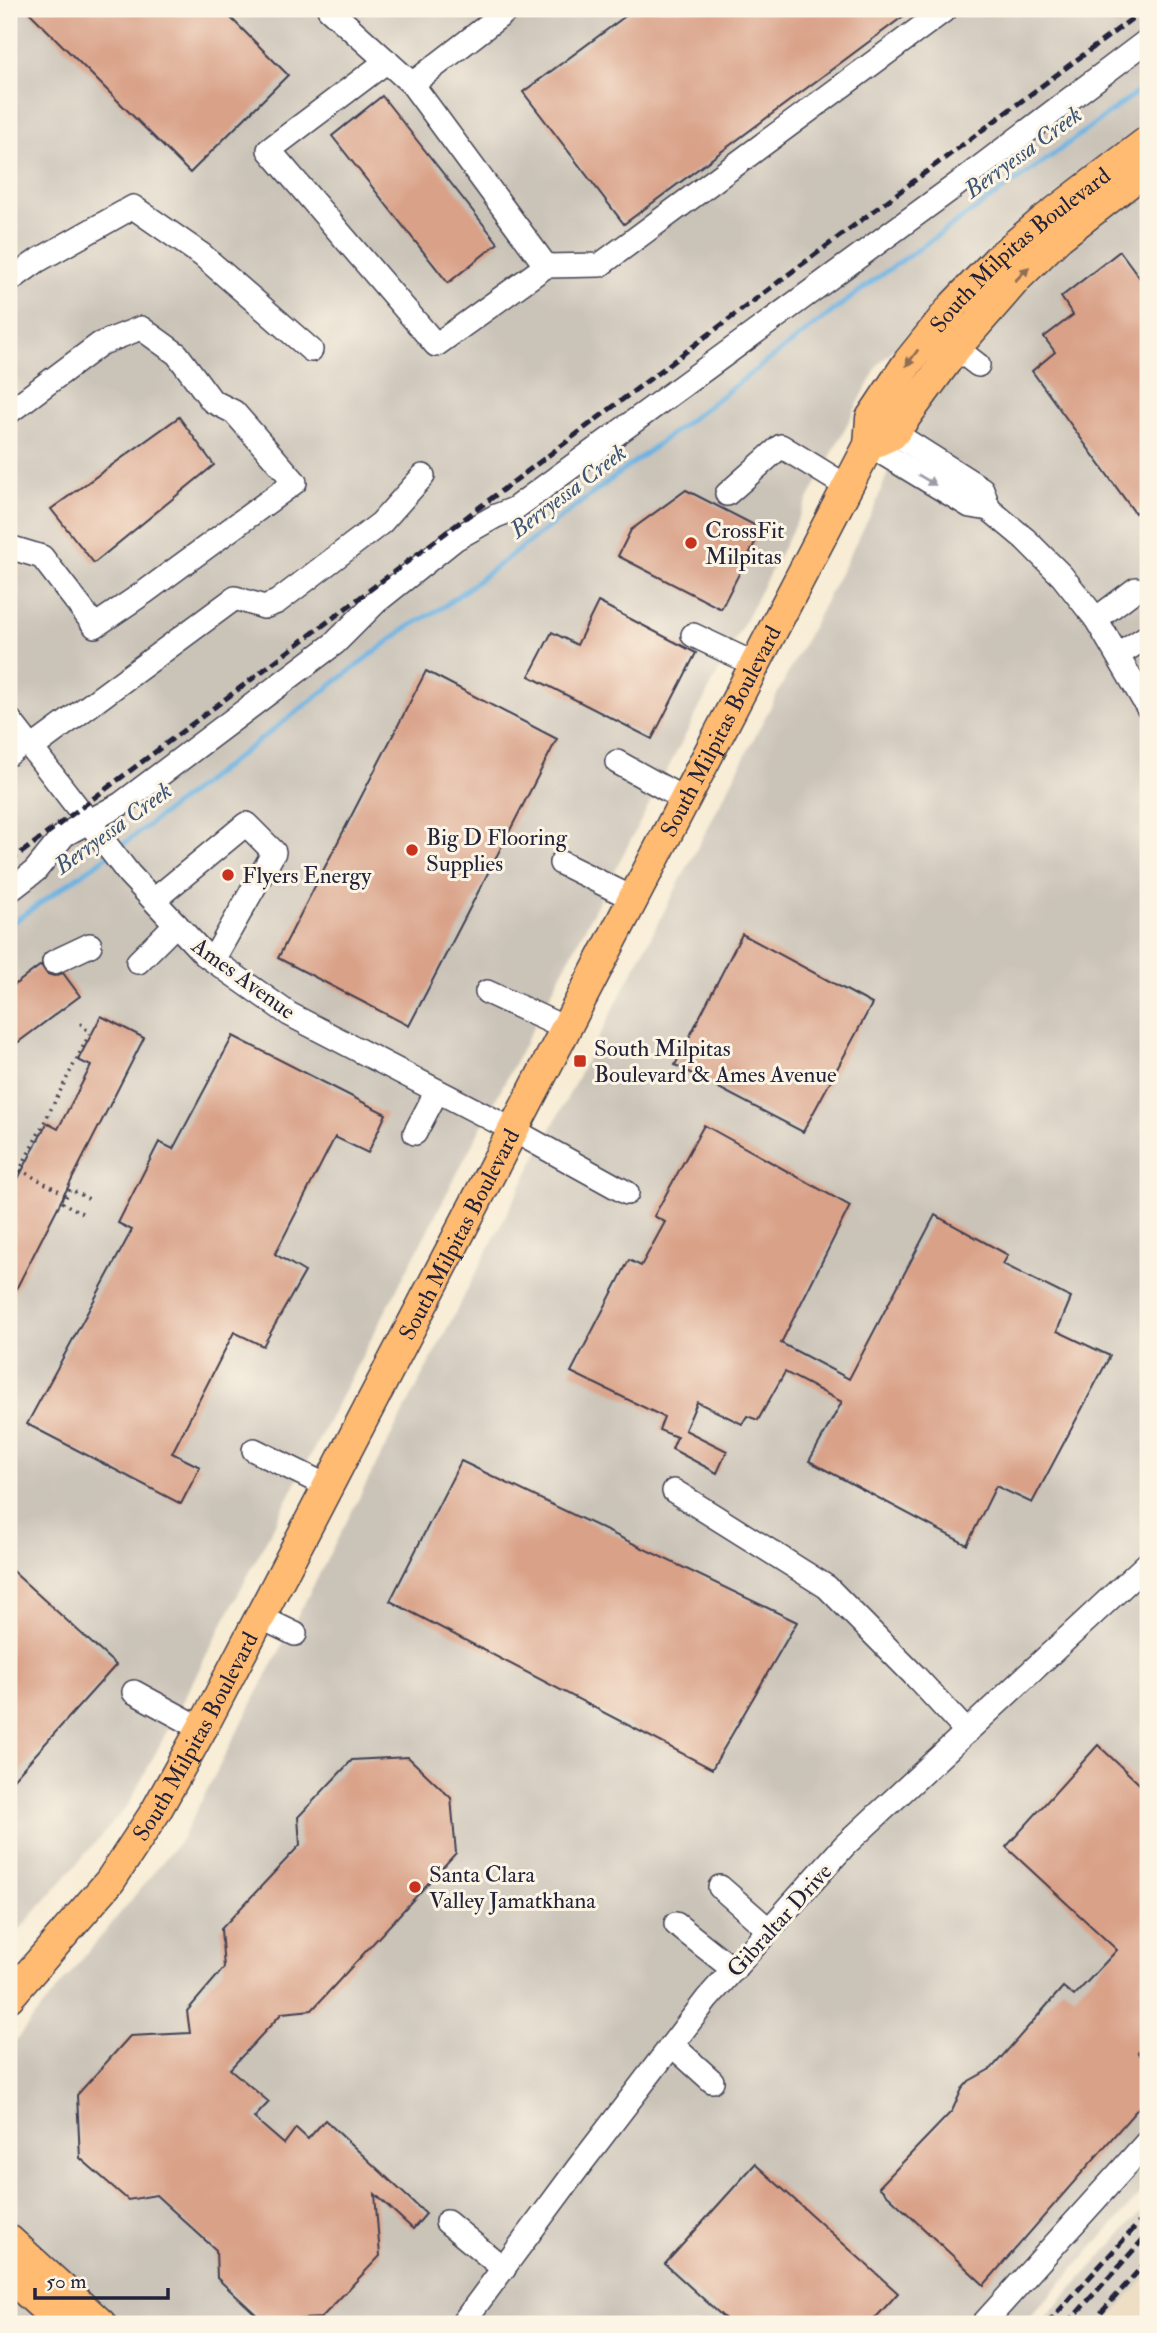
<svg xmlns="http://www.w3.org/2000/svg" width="1157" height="2333" font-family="'IM FELL Double Pica',serif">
<rect width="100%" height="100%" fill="#fcf5e5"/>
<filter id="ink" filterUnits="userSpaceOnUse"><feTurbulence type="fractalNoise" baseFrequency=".0143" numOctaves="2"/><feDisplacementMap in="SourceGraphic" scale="14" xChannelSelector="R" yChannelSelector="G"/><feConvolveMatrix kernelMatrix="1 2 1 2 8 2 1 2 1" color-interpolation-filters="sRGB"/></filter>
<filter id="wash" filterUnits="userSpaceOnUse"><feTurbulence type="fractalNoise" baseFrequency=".00686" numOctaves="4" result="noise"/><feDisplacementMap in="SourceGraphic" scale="28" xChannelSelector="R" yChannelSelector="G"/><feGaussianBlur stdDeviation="1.57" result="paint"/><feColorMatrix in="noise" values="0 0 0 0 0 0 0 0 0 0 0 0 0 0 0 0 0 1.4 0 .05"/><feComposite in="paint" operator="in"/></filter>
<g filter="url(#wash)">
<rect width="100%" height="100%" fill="#f7ebd3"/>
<path fill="#ead8ba" d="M1148 2275V2324H1104Z"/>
<g fill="#cac3b8">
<path d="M9 9H1148V126L1003 237 878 365 129 1804 9 1942Z"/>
<path d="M1148 173V2186L1024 2324H9V2048L182 1838 875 506 926 372Z"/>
<path d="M1148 2205V2275L1104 2324H1040Z"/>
</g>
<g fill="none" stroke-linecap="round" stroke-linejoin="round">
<g stroke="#6ab2e2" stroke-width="5">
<path d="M117 849 405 629 443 607 877 278 1050 157 1148 84"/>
<path d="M9 925 109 855"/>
</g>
</g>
<g id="blocks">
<g fill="#d9a188">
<path d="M26 9H222L288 75 190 173Z"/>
<path d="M635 9H913L624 224 523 92Z"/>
<path d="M382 96 498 243 448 283 332 136Z"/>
<path d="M1120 251 1148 289V503L1135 513 1032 371 1055 352 1044 337 1073 315 1061 297Z"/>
<path d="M179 417 214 465 94 563 51 509Z"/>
<path d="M686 490 762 529 721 609 618 556 631 530Z"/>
<path d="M598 602 696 653 652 739 529 676 552 632 577 645Z"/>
<path d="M426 671 557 739 409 1026 278 958Z"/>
<path d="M742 934 872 1004 803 1132 675 1065Z"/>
<path d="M41 965 47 974 54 976 63 973 80 996 9 1049V989Z"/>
<path d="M101 1016 144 1038 9 1303V1196L47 1123 58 1129 91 1066 78 1060Z"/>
<path d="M233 1036 386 1114 368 1153 335 1137 275 1254 305 1272 263 1346 234 1332 172 1453 200 1467 181 1504 27 1424 132 1230 118 1223 159 1142 173 1149Z"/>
<path d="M704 1125 850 1206 781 1343 849 1379 935 1215 1008 1255 1003 1264 1071 1298 1057 1331 1110 1356 1032 1503 996 1486 967 1545 809 1461 842 1402 785 1372 758 1420 747 1416 742 1424 697 1402 685 1430 727 1451 717 1473 672 1449 677 1437 659 1430 664 1417 571 1372 629 1260 641 1266 665 1222 654 1216Z"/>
<path d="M461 1461 797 1622 712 1769 390 1601Z"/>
<path d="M9 1568 116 1665 9 1784Z"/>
<path d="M1098 1745 1148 1792V2042L1138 2053 1148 2062V2097L984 2285 879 2187 952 2111 962 2089 969 2081 992 2068 1063 1987 1074 1996 1117 1950 1006 1847Z"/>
<path d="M408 1757 451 1798 456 1853 312 2010 282 2013 230 2069 269 2102 254 2118 284 2144 296 2128 308 2139 325 2120 426 2214 413 2229 375 2194 380 2256 321 2318 263 2321 217 2278 216 2250 156 2195 128 2200 80 2158 77 2095 130 2036 190 2033 187 2011 224 1968 221 1929 300 1845 298 1817 352 1760Z"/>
<path d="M755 2164 898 2293 870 2324H731L665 2264Z"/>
</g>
</g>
</g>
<g filter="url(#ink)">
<use href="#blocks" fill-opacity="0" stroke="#424052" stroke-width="2"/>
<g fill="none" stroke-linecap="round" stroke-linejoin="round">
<defs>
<g id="minor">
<path d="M329 9 412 84 509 9"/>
<path d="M387 61 269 150 436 345 546 266 412 84"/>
<path d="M546 266 600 265 946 9"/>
<path d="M9 281 37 261 133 207 202 255 311 350"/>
<path d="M956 348 978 365"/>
<path d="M9 412 100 344 141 328 177 354 212 401 234 412 295 482 145 592 95 626 42 557 9 547"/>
<path d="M880 424 982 489 989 509 1025 539 1062 576 1096 619 1148 708"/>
<path d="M869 445 970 506 989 509"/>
<path d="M727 494 781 446 846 486"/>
<path d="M1096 619 1136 589"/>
<path d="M693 635 754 664"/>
<path d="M1118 655 1148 636"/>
<path d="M9 719 129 874 204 954 289 1014 513 1130 627 1193"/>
<path d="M32 748 235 598 264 607 277 602 381 523 423 476"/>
<path d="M9 754 26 741"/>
<path d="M617 762 684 799"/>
<path d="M561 863 632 898"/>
<path d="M9 891 35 871 64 835 121 804 335 643 376 602 455 539 496 516 514 509 955 186 1148 40"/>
<path d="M154 900 246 824 274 852 213 960"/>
<path d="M54 962 90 945"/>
<path d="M138 962 176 924"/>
<path d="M487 992 565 1028"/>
<path d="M415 1133 437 1091"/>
<path d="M254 1450 327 1486"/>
<path d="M674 1491 827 1587 916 1677 967 1732"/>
<path d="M260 1617 295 1634"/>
<path d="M134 1692 202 1729"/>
<path d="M720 1887 769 1930"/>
<path d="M676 1924 734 1970"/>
<path d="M672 2045 712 2081"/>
<path d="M447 2222 504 2269"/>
<path d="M462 2324 577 2169 707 1999 845 1845 1148 1563"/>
<path d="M983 2324 1148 2141"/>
</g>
<g id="major">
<path d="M869 445 893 434 956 348 1018 277 1058 238 1148 168"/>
<path id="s1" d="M9 1997 110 1881 156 1811 207 1719 869 445 871 418 909 361 954 305 998 259 1043 221 1148 141"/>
<path d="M9 2240 101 2324"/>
<path d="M9 2276 62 2324"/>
</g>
</defs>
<use href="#minor" stroke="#424052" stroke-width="26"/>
<use href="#major" stroke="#424052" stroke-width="33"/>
<g stroke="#424052" stroke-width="3.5" stroke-dasharray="2 5" stroke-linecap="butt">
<path d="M20 1170 67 1195"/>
<path d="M9 1191 90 1033 80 1023"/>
<path d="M82 1213 63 1203 70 1189 89 1199"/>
</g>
<use href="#minor" stroke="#fff" stroke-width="23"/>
<use href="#major" stroke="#ffbb71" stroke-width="30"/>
<g stroke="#22223b" stroke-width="5" stroke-dasharray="10 5" stroke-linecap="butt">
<path d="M9 862 793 271 1145 9"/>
<path d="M1047 2324 1148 2213"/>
<path d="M1067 2324 1148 2234"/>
<path d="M1091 2324 1148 2260"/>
</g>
</g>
<defs><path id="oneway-solid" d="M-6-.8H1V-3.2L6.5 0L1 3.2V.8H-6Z" transform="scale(1.75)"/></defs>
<g fill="#906e56">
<use href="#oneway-solid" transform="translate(1022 274) rotate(-45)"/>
<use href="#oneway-solid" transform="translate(912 358) rotate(126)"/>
</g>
<use fill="#9c9ca7" href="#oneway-solid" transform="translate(927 480) rotate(31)"/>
</g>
<g fill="#c8321e" stroke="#fcf5e5" stroke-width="2.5">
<circle cx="691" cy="543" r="7"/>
<circle cx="412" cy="850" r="7"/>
<circle cx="228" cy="875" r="7"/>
<rect x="573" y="1054" width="14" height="14" rx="3.5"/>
<circle cx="415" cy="1887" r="7"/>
</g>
<g text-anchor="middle" stroke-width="6" stroke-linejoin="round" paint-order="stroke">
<g font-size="23" fill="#22223b" stroke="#fcf5e5">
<text dy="8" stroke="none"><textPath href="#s1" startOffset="2032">South Milpitas Boulevard</textPath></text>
<text dy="8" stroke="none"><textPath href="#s1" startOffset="1456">South Milpitas Boulevard</textPath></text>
<text transform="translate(244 978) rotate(36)" y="8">Ames Avenue</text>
<text dy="8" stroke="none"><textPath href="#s1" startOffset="889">South Milpitas Boulevard</textPath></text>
<text dy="8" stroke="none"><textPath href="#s1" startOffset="322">South Milpitas Boulevard</textPath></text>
<text transform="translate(779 1920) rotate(-48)" y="8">Gibraltar Drive</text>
</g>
<g font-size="23" fill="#22223b" stroke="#fcf5e5" text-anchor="start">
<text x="705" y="538">CrossFit<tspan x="705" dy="26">Milpitas</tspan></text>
<text x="426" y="845">Big D Flooring<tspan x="426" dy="26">Supplies</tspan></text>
<text x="242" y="883">Flyers Energy</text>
<text x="594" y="1056">South Milpitas<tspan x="594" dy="26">Boulevard &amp; Ames Avenue</tspan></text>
<text x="429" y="1882">Santa Clara<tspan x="429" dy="26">Valley Jamatkhana</tspan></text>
</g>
<g font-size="24" font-style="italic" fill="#3b5475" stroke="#fcf5e5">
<text transform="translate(1023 152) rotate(-36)" y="8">Berryessa Creek</text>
<text transform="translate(568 491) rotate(-37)" y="8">Berryessa Creek</text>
<text transform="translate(113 828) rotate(-36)" y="8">Berryessa Creek</text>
</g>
</g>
<rect width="1157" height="2333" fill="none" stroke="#fcf5e5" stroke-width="35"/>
<path d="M35 2288v10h133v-10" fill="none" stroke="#22223b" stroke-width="3.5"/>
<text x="46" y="2288" font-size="21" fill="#22223b" stroke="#fcf5e5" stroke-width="5" paint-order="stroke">50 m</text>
</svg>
